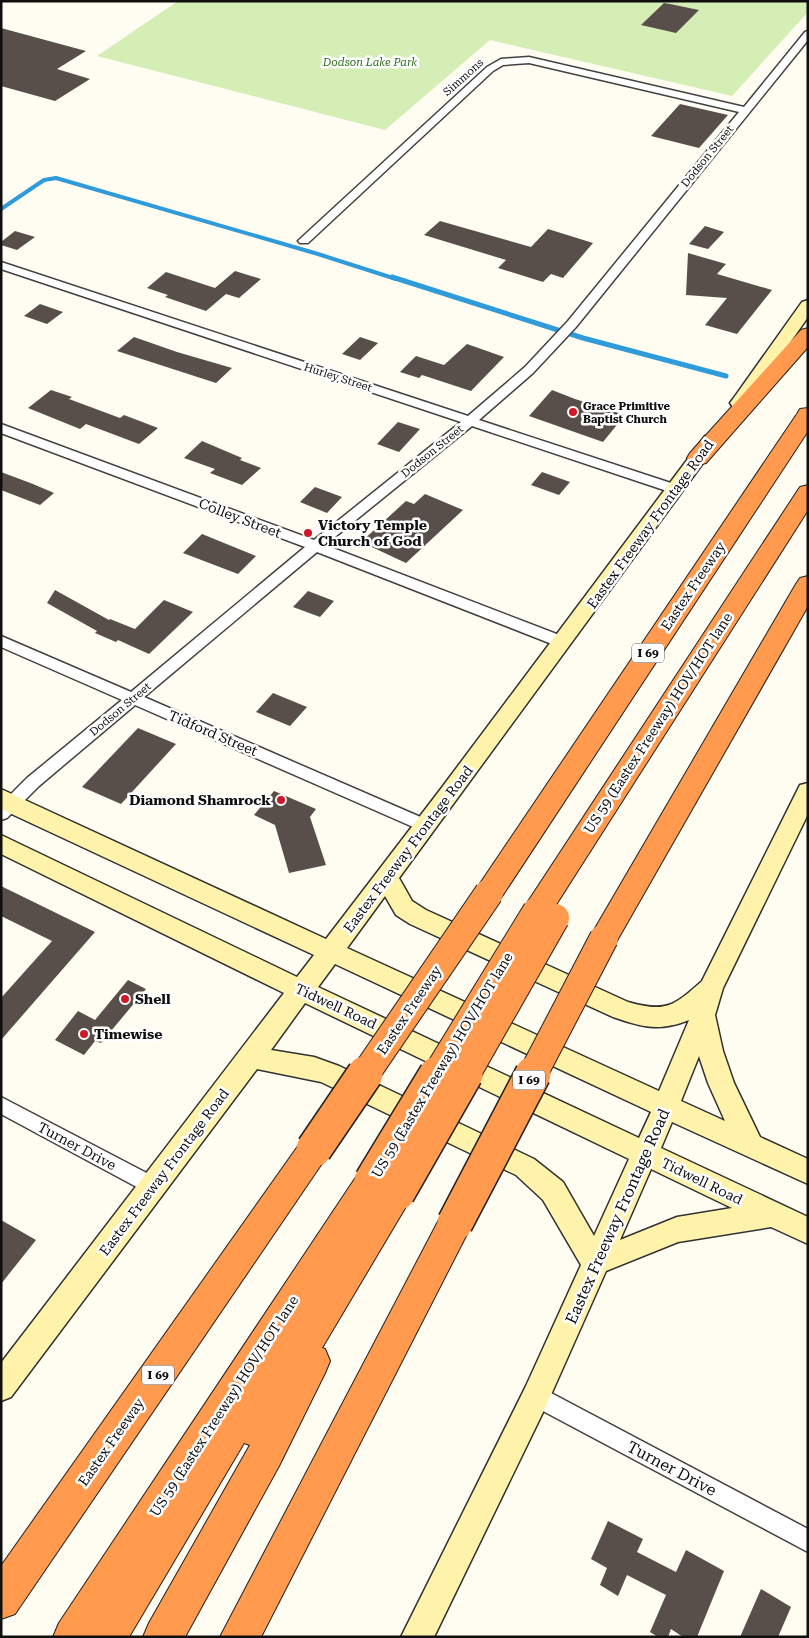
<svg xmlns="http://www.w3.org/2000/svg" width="809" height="1638" font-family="'Roboto Serif',serif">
<rect width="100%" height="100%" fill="#fffcf1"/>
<path fill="#d5eeb6" d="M178 1H808V12L732 96 490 40 385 130 97 56Z"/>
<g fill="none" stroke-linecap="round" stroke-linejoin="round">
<path stroke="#309bda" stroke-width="4" d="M1 209 44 180 56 178 318 254 396 279"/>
<path stroke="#309bda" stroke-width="5" d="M392 277 583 338 726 376"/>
</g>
<g fill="#594f4a">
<path d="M664 3 670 4 699 10 676 33 641 25Z"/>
<path d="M1 28 86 51 57 69 90 79 55 101 1 86Z"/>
<path d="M680 104 728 115 699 148 651 136Z"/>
<path d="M440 221 531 247 548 229 593 243 563 278 551 274 543 282 498 268 506 260 424 235Z"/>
<path d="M705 226 724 232 708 249 689 244Z"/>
<path d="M15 231 35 237 17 250 1 245V242Z"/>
<path d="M688 253 726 264 717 274 772 290 737 334 705 325 727 298 686 295Z"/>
<path d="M235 271 261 279 239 298 226 294 206 311 165 297 168 295 147 288 166 272 215 288Z"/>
<path d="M40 304 63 312 47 324 24 316Z"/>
<path d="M134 337 177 352 232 368 216 383 117 351Z"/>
<path d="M360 337 378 343 360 360 342 354Z"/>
<path d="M467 344 504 357 471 391 422 375 419 378 400 372 416 356 444 365Z"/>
<path d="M51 390 72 397 69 399 120 418 124 415 158 428 139 444 86 424 80 429 28 408Z"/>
<path d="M552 390 575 399 625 415 603 442 529 416Z"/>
<path d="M398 422 420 429 399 452 377 444Z"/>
<path d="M202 441 242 458 240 460 261 468 242 485 210 473 215 469 184 458Z"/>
<path d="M1 472 33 484 54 493 40 505 1 490Z"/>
<path d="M542 472 570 482 559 495 531 485Z"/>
<path d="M315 487 342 497 327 513 300 502Z"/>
<path d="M425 494 463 510 406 563 361 542 406 501 414 504Z"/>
<path d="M202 534 256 556 238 574 183 553Z"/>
<path d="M55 590 109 620 110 619 135 629 164 600 193 612 149 654 118 640 116 642 95 633 97 631 47 603Z"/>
<path d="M308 591 334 601 320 617 293 607Z"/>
<path d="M273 693 307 707 290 726 256 712Z"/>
<path d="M138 728 176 744 121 804 82 787Z"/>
<path d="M274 791 316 809 310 817 326 865 289 873 275 825 254 815Z"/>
<path d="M1 886 95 932 1 1040V998L52 941 1 916Z"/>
<path d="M128 980 146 989 101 1043 95 1041 84 1055 55 1040 78 1011 95 1020Z"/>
<path d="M1 1220 36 1240 1 1284Z"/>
<path d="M608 1521 643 1539 637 1552 676 1572 686 1550 724 1571 697 1637H683L671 1629 668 1637H658L650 1632 666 1595 627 1575 618 1596 600 1585 607 1568 591 1559Z"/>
<path d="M761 1589 791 1607 778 1637H740Z"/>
</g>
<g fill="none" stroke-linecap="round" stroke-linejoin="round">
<defs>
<g id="street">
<path d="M808 31V40L576 327 533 373 479 420 680 486 682 489 680 492H670L472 426 325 545 567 638 569 642 567 646H557L317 552 144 697 432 822 434 826 432 830 426 832 420 830 135 705 39 786 7 818 1 820V804L27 778 122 700 1 647V636L131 692 305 547 1 433V424L314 540 461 422 1 269V262L468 416 525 367 568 321 739 112 529 63 503 65 493 71 308 243H300L298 241 300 239 487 67 501 59 529 57 744 107 805 32Z"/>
<path d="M1 1097 160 1180 163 1186 160 1192 153 1195 146 1192 1 1114Z"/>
<path d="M536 1385 808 1529V1552L528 1403 525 1396 528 1389Z"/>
</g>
<g id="secondary">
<path d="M808 300V317L745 407 739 408 733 407 730 403 733 399 802 302Z"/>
<path d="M711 435 717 436 720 440 717 444 399 878 412 901 426 910 628 1002C666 1013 674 1006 702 981L800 785 808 783V814L723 988 715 1015 723 1051 734 1083 760 1137 808 1159V1184L672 1122 661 1148 808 1217V1244L771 1227 678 1242 606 1271 546 1406 434 1637H401L526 1386 581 1265 543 1200 516 1175 321 1082 257 1069 11 1397 1 1401V1363L284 993 1 854V835L297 977 314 955 3 810 1 809V789L326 939 440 790 705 436ZM385 896 396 915 410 924 613 1017C642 1027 659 1032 689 1020L659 1091 347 948ZM335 964 651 1112 639 1138 318 987ZM305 1003 629 1159 594 1236 563 1182 534 1159 339 1066 314 1057 271 1050ZM699 1056 708 1083 725 1121 681 1101ZM651 1169 732 1208 677 1217 620 1240Z"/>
</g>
<g id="highway">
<path d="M808 328V347L706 463 698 465 690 463 687 458 690 453 801 330Z"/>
<path d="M808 408V431L499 901 489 904 479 901 475 893 479 885 797 414 800 409Z"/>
<path d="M808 485V510L547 919 537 922 527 919 523 911 527 903 800 487Z"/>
<path d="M808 576V606L614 946 604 950 594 946 589 938 594 930 796 584 800 578Z"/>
<path d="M314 1135 325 1139 330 1149 325 1159 15 1614 1 1619V1566L303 1139Z"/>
<path d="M372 1166 384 1171 388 1181 397 1178 409 1182 414 1193 322 1348 325 1349 330 1361 325 1373 279 1466 185 1637H143L149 1623 250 1445 244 1443 129 1637H53L59 1623 360 1171Z"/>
<path d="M455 1208 467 1212 472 1223 467 1234 261 1637H220L443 1212Z"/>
</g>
</defs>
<use href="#street" stroke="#424242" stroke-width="3"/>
<use href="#secondary" stroke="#313131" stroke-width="3"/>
<use href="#highway" stroke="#202020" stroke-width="2"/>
<use href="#street" fill="#fff" fill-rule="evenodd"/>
<use href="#secondary" fill="#fff3ac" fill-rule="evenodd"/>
<use href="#highway" fill="#ff9a4f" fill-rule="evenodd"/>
<defs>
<g id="highway-bridge-far1">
<path d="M364 1076 489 893"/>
<path d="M436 1076 537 911"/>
<path d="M465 1076 555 918"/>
<path d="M532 1076 604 938"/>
</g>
<g id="highway-bridge">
<path d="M314 1149 365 1074"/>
<path d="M372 1181 437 1074"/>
<path d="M397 1193 465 1074"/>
<path d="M455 1223 533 1074"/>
</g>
</defs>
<use href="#highway-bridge-far1" stroke="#202020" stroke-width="30" stroke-linecap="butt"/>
<use href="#highway-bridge" stroke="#202020" stroke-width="38" stroke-linecap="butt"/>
<use href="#highway-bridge-far1" stroke="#ff9a4f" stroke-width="28"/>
<use href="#highway-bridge" stroke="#ff9a4f" stroke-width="35"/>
</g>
<g fill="#cd1927" stroke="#fff" stroke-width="2">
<circle cx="573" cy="412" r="5"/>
<circle cx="308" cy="533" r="5"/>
<circle cx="281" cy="800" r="5"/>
<circle cx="125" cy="999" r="5"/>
<circle cx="84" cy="1034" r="5"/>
</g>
<g text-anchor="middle" stroke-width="5" stroke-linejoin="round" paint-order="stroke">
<g font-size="11" font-style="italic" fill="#2d6e18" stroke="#fff">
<text x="370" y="66">Dodson Lake Park</text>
</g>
<g font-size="11" fill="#0f0f0f" stroke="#fff">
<text transform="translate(463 77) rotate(-42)" y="4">Simmons</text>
<text transform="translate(707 156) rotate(-51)" y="4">Dodson Street</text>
<text transform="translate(338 377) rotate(18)" y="4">Hurley Street</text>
<text transform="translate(432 451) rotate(-39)" y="4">Dodson Street</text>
<text transform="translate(120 709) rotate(-40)" y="4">Dodson Street</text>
</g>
<g font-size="11" font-weight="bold" fill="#0f0f0f" stroke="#fff" text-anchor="start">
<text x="583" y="410">Grace Primitive<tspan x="583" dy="13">Baptist Church</tspan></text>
</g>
<g fill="#fff" stroke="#575757" stroke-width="1">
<rect x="632" y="643.5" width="32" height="19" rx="4"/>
<rect x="513" y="1070.5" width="32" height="19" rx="4"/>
<rect x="142" y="1365.5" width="32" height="19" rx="4"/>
</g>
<g font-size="12" font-weight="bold" fill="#0f0f0f">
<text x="648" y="657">I 69</text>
<text x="529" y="1084">I 69</text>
<text x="158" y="1379">I 69</text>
</g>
<g font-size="14" fill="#0f0f0f" stroke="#fff">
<text transform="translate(240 518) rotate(21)" y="5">Colley Street</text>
<text transform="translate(650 524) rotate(-54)" y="5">Eastex Freeway Frontage Road</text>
<text transform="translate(693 586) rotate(-56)" y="5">Eastex Freeway</text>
<text transform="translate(658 723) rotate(-57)" y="5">US 59 (Eastex Freeway) HOV/HOT lane</text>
<text transform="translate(213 733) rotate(23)" y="5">Tidford Street</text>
<text transform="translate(408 849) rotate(-53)" y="5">Eastex Freeway Frontage Road</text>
<text transform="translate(336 1006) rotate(25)" y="5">Tidwell Road</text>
<text transform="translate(409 1010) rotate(-56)" y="5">Eastex Freeway</text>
<text transform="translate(442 1065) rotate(-59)" y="5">US 59 (Eastex Freeway) HOV/HOT lane</text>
<text transform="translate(77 1146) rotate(28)" y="5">Turner Drive</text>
<text transform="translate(164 1172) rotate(-53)" y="5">Eastex Freeway Frontage Road</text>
<text transform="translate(702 1181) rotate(26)" y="5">Tidwell Road</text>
<text transform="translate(224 1406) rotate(-57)" y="5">US 59 (Eastex Freeway) HOV/HOT lane</text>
<text transform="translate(111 1442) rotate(-55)" y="5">Eastex Freeway</text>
</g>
<g font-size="14" font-weight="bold" fill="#0f0f0f" stroke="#fff" text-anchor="start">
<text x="318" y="530">Victory Temple<tspan x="318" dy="16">Church of God</tspan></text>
<text x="271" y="805" text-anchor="end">Diamond Shamrock</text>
<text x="135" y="1004">Shell</text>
<text x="94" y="1039">Timewise</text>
</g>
<g font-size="16" fill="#0f0f0f" stroke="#fff">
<text transform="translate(617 1216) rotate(-66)" y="6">Eastex Freeway Frontage Road</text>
<text transform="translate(672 1468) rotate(28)" y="6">Turner Drive</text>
</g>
</g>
<rect width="809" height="1638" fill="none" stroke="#0f0f0f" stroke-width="5"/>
</svg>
